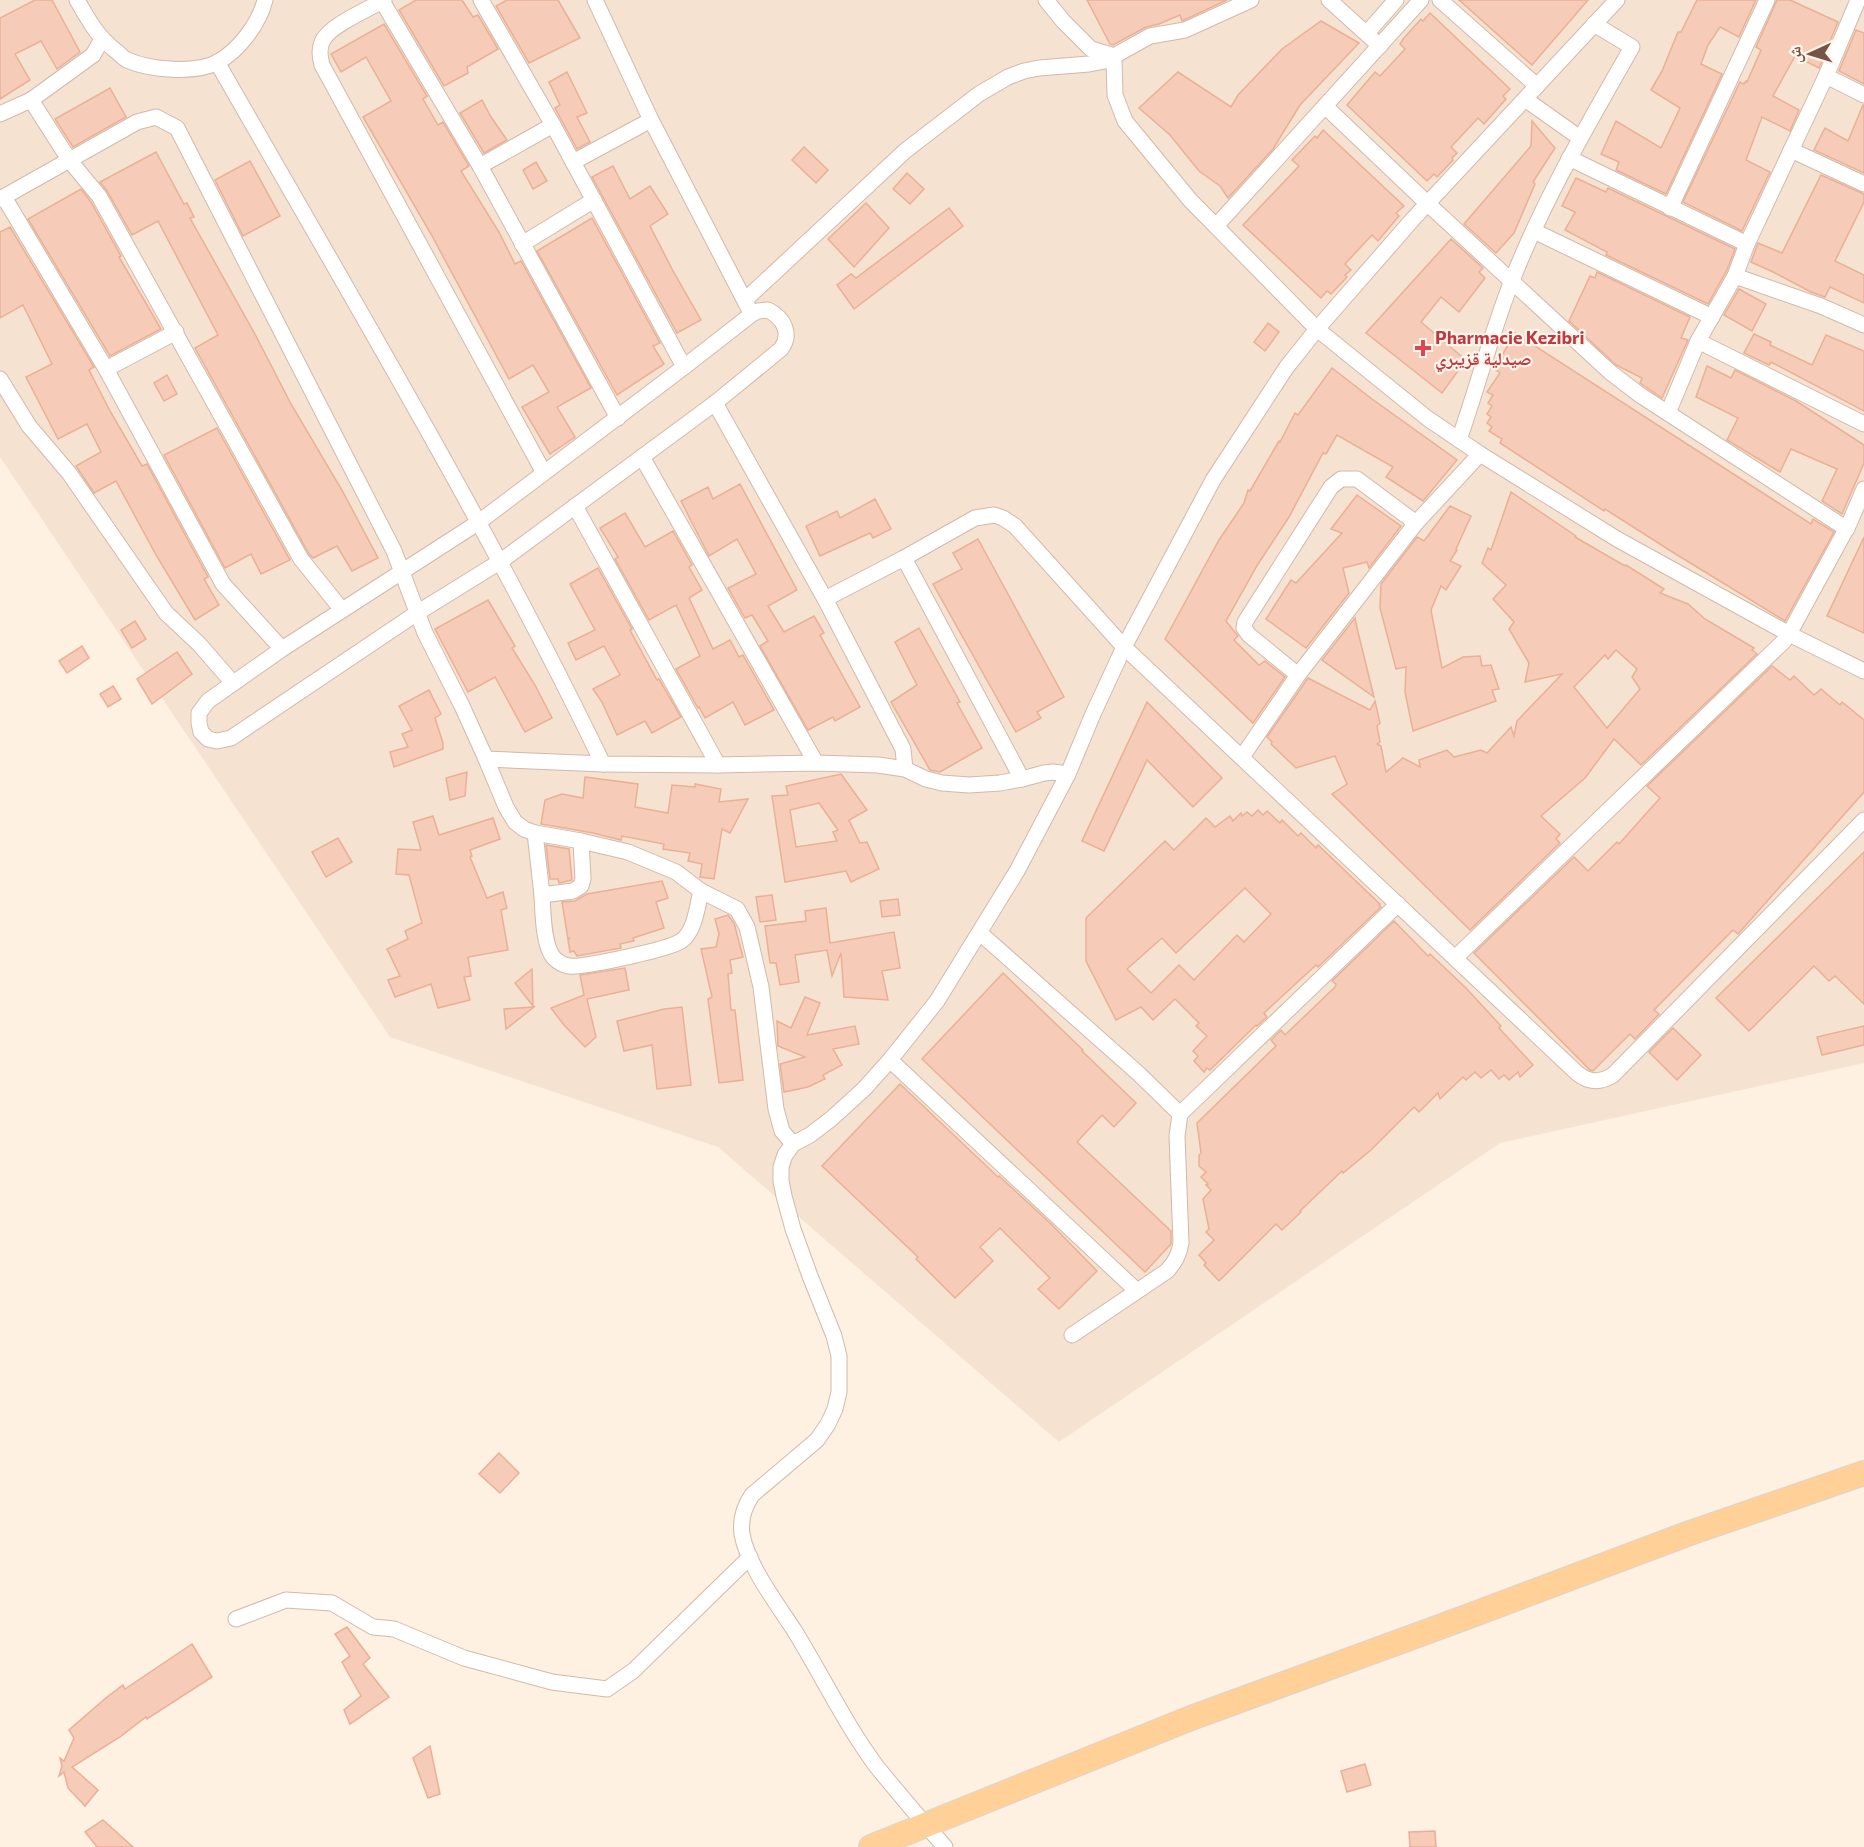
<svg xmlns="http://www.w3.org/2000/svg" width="1864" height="1847" font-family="Commissioner,'Noto Naskh Arabic',sans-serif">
<rect width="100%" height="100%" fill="#fef1e2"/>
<path fill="#f6e2d0" d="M0 0H1864V1063L1500 1143 1059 1442 718 1147 390 1037 0 457Z"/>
<g fill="#f6cbb7" stroke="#eab096" stroke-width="1.5" fill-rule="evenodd">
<path d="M35 0H52L80 52 57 69 41 41 15 54 30 80 0 99V18Z"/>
<path d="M416 0H462L473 17 478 15 498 49 467 67 468 73 444 86 399 10Z"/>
<path d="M507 0H558L580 38 529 63 496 6Z"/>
<path d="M1087 0H1227L1182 21 1180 15 1159 24 1146 27 1113 45 1110 44Z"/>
<path d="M1459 0H1588L1532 65Z"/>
<path d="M1697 0H1756L1739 37 1720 27 1708 45 1701 64 1722 74 1666 194 1616 170 1619 162 1601 154 1616 121 1661 148 1680 108 1651 90 1662 71 1678 32H1681Z"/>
<path d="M1777 0H1790L1838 22 1819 68 1795 56 1773 96 1799 110 1790 131 1762 117 1746 160 1770 172 1742 231 1683 202 1740 82 1744 84 1746 81 1747 82 1761 50 1756 47Z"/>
<path d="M1430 13 1510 89 1503 96 1506 99 1484 124 1478 118 1451 147 1457 153 1452 158 1453 160 1437 177 1434 174 1427 181 1347 105 1375 72 1380 76 1405 49 1400 44 1404 38 1421 19 1423 21Z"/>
<path d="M1321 21 1359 43 1300 105 1273 149 1228 198 1220 186 1199 171 1170 135 1139 108 1178 72 1231 107 1238 95 1282 49Z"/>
<path d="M384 24 427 96 423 99 438 125 443 122 469 166 461 171 499 232 515 264 521 261 591 388 557 407 575 437 550 454 522 407 549 392 533 365 509 379 431 234 363 117 391 101 366 57 341 72 331 54Z"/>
<path d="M1856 30 1864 33V84L1839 71Z"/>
<path d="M567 72 587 113 577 117 590 142 577 149 555 108 560 105 549 82Z"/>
<path d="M110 88 126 117 73 147 55 119Z"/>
<path d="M482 100 491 117 507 140 484 153 460 113Z"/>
<path d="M1863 105H1864V173L1814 150 1825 128 1848 141Z"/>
<path d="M1532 121 1555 148 1533 182 1535 184 1514 233 1496 253 1464 224 1531 146Z"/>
<path d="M1323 130 1404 206 1396 213 1399 216 1378 241 1372 235 1345 264 1351 270 1345 275 1347 277 1331 294 1327 291 1321 298 1243 225 1299 166 1292 160 1315 136 1317 138Z"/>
<path d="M804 147 828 170 816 183 792 160Z"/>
<path d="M156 152 184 204 187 203 194 217 190 218 256 336 291 404 343 492 378 558 352 571 337 546 313 558 309 554 195 348 218 335 158 221 132 235 107 191 100 182Z"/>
<path d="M250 161 280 216 243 236 215 180Z"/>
<path d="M536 162 547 181 533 189 523 170Z"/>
<path d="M613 166 630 199 650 186 668 214 650 226 672 269 701 320 677 333 592 177Z"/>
<path d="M907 173 924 189 910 204 893 189Z"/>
<path d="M1821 175 1864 194V202L1835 261 1864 275V303L1830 287 1825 297 1811 292 1773 272 1751 262 1758 243 1782 253Z"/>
<path d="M1576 178 1606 192 1608 188 1735 249 1727 270 1708 304 1606 255 1607 252 1565 230 1575 212 1562 206Z"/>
<path d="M81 189 91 202 121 256 119 257 161 329 110 356 28 219Z"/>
<path d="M866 203 889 228 854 267 828 239Z"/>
<path d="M949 208 963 226 854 309 837 285 851 274 856 278Z"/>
<path d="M592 218 660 343 653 346 664 364 617 395 537 251Z"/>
<path d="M10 227 94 367 89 370 110 411 142 466 147 464 208 577 204 579 219 605 195 620 156 555 116 481 94 493 76 466 101 452 87 424 58 439 26 377 52 364 23 305 0 318V232Z"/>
<path d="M1451 239 1483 268 1479 272 1485 278 1459 312 1441 297 1421 322 1466 360 1442 393 1366 333Z"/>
<path d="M1597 272 1690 317 1681 338 1688 340 1662 398 1640 383 1642 378 1616 365 1569 321 1590 276 1595 278Z"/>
<path d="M1739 289 1766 304 1752 331 1724 315Z"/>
<path d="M1268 323 1279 332 1265 351 1254 342Z"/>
<path d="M1515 333 1811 524 1813 519 1834 532 1785 621 1674 553 1605 509 1604 511 1500 443 1502 439 1489 431 1492 427 1487 423 1491 417 1487 414 1492 406 1488 403 1493 395 1487 392 1500 373 1496 370 1501 364 1498 362Z"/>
<path d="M1754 334 1771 342 1770 345 1812 365 1826 335 1864 351V411L1771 362 1769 365 1744 353Z"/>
<path d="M1707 366 1731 378 1735 370 1796 401 1864 445V463L1842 514 1822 501 1837 469 1791 449 1780 472 1727 440 1738 418 1696 397Z"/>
<path d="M1332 368 1372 399 1457 460 1423 501 1386 477 1393 467 1337 435 1326 454 1323 453 1289 517 1258 564 1226 621 1238 636 1234 640 1259 665 1265 661 1285 677 1253 723 1165 639 1219 540 1244 503 1248 490 1250 491 1279 441 1280 442 1295 413 1298 415Z"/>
<path d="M167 375 177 394 164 401 154 383Z"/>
<path d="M217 428 290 560 261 574 251 554 225 568 164 455Z"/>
<path d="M740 484 797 590 768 606 784 632 814 616 824 633 820 635 860 707 835 721 833 717 808 730 760 646 768 641 752 615 745 618 728 588 756 574 737 539 709 556 681 501 708 487 713 499Z"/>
<path d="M1511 492 1576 536 1575 537 1625 566 1626 565 1664 589 1660 593 1688 604 1705 619 1754 648 1752 650 1757 654 1641 765 1614 739 1585 778 1541 816 1560 834 1556 839 1560 843 1470 930 1332 794 1347 784 1335 756 1296 768 1271 744 1272 742 1267 737 1308 678 1370 710 1375 701 1380 723 1377 726 1380 742 1377 744 1381 746 1386 772 1403 758 1420 767 1419 760 1447 750 1454 757 1481 750 1487 753 1511 727 1514 736 1517 721 1562 674 1525 682 1529 663 1509 629 1514 622 1493 599 1506 585 1482 563 1488 548 1491 550ZM1616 650 1637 669 1632 677 1640 689 1607 728 1574 687 1605 655 1608 659Z"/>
<path d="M1357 495 1401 526 1369 568 1367 562 1343 568 1349 593 1306 648 1266 619 1291 580 1296 583 1342 533 1331 529Z"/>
<path d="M875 499 891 529 873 538 870 533 820 556 806 526 837 511 840 518Z"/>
<path d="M1450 506 1471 516 1456 549 1457 550 1450 561 1461 566 1446 590 1441 586 1431 610 1442 668 1463 657 1480 656 1482 666 1491 665 1499 689 1492 690 1496 701 1413 731 1405 692 1406 667 1396 669 1380 608 1381 584 1417 537 1424 541Z"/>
<path d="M625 513 645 547 673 531 692 565 689 567 702 590 689 598 713 649 730 640 739 657 743 655 774 710 745 725 733 702 705 718 699 707 698 708 676 669 700 656 676 605 649 620 615 559 618 557 600 528Z"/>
<path d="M1864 537V633L1827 616Z"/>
<path d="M978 539 1064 697 1037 712 1041 718 1016 732 933 584 962 569 953 553Z"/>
<path d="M598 568 632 629 630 630 657 680 659 679 681 717 652 733 645 721 617 735 602 702 593 689 620 675 604 646 576 660 568 643 595 630 570 584Z"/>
<path d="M488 600 515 646 512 648 535 685 552 718 525 732 495 677 468 692 435 629Z"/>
<path d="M1355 618 1358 632 1374 697 1322 660Z"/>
<path d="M135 621 146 639 132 648 121 630Z"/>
<path d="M919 628 960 702 957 703 982 748 940 772 930 770 891 702 917 685 895 642Z"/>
<path d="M82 646 89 658 67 673 59 661Z"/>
<path d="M177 652 192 674 152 704 137 679Z"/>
<path d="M1772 666 1790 680 1794 676 1814 695 1821 689 1840 705 1842 702 1864 720V792L1738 934 1733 930 1654 1010 1659 1014 1635 1039 1630 1034 1593 1071 1590 1070 1474 953 1574 857 1588 871 1617 842 1619 844 1660 798 1647 786Z"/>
<path d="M113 686 121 699 108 707 100 694Z"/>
<path d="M429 690 441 714 435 718 443 743V749L394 767 390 752 408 747 402 734 412 730 399 706Z"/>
<path d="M1147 702 1222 778 1193 807 1147 760 1104 851 1082 841Z"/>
<path d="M467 772 465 796 450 800 446 778Z"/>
<path d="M841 774 867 810 849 820 860 843 867 842 879 869 851 882 846 871 785 882 772 796 788 795 786 786ZM819 803 838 830 833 832 837 841 796 847 790 810Z"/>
<path d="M585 777 638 784 635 807 668 813 672 785 695 787V784L721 789 719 802 748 799 730 833 722 829 714 879 700 877 702 864 688 861 690 853 663 849 664 844 622 836 621 840 593 833 541 824 545 800 562 794 583 798Z"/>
<path d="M1258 810 1263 815 1267 811 1280 823 1282 820 1298 836 1301 833 1316 848 1318 845 1380 904 1379 905 1381 907 1318 967 1316 965 1264 1013 1267 1017 1257 1026 1256 1025 1210 1070 1207 1068 1204 1072 1194 1061 1198 1056 1193 1051 1207 1036 1196 1026 1199 1023 1175 999 1153 1020 1141 1007 1116 1020 1086 961V918L1165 841 1174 850 1206 818 1215 827 1230 816 1233 821 1241 813 1242 816 1247 812 1252 816ZM1245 888 1271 914 1244 942 1237 935 1194 980 1179 965 1151 993 1127 969 1162 938 1176 953Z"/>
<path d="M433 816 439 835 493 818 500 839 470 850 472 856 470 857 487 898 503 892 507 908 501 910 508 950 468 957 471 976 464 977 470 1000 438 1008 431 984 395 997 388 980 400 976 387 949 408 939 405 931 422 923 409 875 396 874 398 849 421 850 413 822Z"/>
<path d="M338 838 352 862 326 877 312 852Z"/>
<path d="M546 845 569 849 572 880 559 883 558 879H550Z"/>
<path d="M1864 852V1004L1835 976 1829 981 1814 966 1749 1031 1716 998Z"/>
<path d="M662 881 668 898 656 902 664 928 633 938 634 941 620 944 621 948 577 956 574 951 570 952 568 940 570 938 568 939 562 902 575 901 587 894Z"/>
<path d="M772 895 776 920 760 922 756 897Z"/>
<path d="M898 899 900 915 882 917 880 901Z"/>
<path d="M826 908 830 943 894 932 900 968 882 971 888 1000 844 997 841 953 832 976 827 950 795 955 799 982 780 985 776 963H770L765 926 806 921 805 911Z"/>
<path d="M728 915 734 923 743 957 730 960 732 973 728 974 731 1010H735L743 1080 719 1083 708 999 712 997 701 949 716 947 719 934 715 919Z"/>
<path d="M1394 921 1428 956 1430 954 1466 988 1501 1026 1499 1028 1533 1065 1520 1077 1518 1072 1509 1080 1504 1075 1499 1079 1491 1070 1481 1078 1475 1072 1466 1080 1463 1077 1440 1099 1438 1093 1419 1112 1414 1107 1371 1150 1343 1173 1342 1171 1300 1211 1301 1212 1282 1230 1276 1224 1219 1281 1204 1265 1206 1263 1199 1255 1214 1240 1206 1232 1209 1229 1203 1199 1211 1190 1206 1185 1208 1184 1201 1177 1206 1172 1199 1166V1155L1201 1153 1197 1123 1276 1046 1271 1040 1281 1030 1285 1035 1335 987 1336 984 1332 981Z"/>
<path d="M625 968 629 990 587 999 596 1037 585 1047 564 1025 551 1008 584 995 580 975Z"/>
<path d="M532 969 533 1006 515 983Z"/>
<path d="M1003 973 1083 1050 1082 1051 1136 1103 1114 1127 1102 1115 1077 1142 1171 1231V1244L1145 1272 922 1059Z"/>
<path d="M805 997 820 1003 807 1035 855 1026 859 1044 833 1049 842 1065 823 1075 825 1079 808 1087 784 1092 780 1064 805 1057 778 1046 777 1021 791 1028Z"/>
<path d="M534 1007 506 1029 504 1009Z"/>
<path d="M682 1007 691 1085 657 1089 652 1045 624 1051 617 1021 664 1009Z"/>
<path d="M1864 1026V1045L1822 1055 1817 1037Z"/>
<path d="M1673 1028 1701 1055 1677 1080 1649 1052Z"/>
<path d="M900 1084 998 1177 999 1176 1050 1223 1097 1271 1059 1309 1038 1289 1050 1278 1000 1228 980 1247 993 1261 955 1298 916 1259 918 1257 822 1166Z"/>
<path d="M499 1453 519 1473 500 1493 479 1474Z"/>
<path d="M347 1627 370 1658 363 1664 389 1697 350 1724 344 1710 361 1696 342 1662 350 1656 335 1634Z"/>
<path d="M192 1644 212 1677 147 1719 146 1717 120 1737 72 1767 98 1790 85 1806 68 1788 64 1772 59 1776 62 1766 60 1758 64 1761 74 1738 69 1730 107 1697 123 1685 125 1689Z"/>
<path d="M430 1746 440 1794 428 1798 413 1758Z"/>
<path d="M1365 1764 1371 1785 1347 1792 1341 1771Z"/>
<path d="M103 1820 133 1847H97L85 1832Z"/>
<path d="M1435 1831 1436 1847H1410L1409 1832Z"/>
</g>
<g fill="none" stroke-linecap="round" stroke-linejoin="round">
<defs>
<g id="street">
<path d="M77 0C90 22 96 35 116 51 120 54 123 58 127 60 150 70 196 74 218 62 239 50 259 24 265 0"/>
<path d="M384 0C369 9 328 26 322 42 319 49 320 58 322 65L544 473"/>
<path d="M481 0 553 125 684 367"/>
<path d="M595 0 651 120 749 309"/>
<path d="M1046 0 1063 21 1091 49 1111 55 1114 61 1115 95 1125 121 1190 200 1317 329 1427 418 1480 454 1617 539 1789 634 1864 671"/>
<path d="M1329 0 1380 46"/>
<path d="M1440 0 1537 86"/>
<path d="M382 1 480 166 618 418"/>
<path d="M1367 33 1396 0"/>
<path d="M217 62C349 294 487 523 603 764"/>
<path d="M1826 76 1864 95"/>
<path d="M1525 99 1580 138"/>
<path d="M31 100 70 161 99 196 301 559 342 610"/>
<path d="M1326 107 1428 204 1610 372 1640 395 1847 529"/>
<path d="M0 114 31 100 93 55 102 39"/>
<path d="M1791 150 1864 184"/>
<path d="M1569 158 1747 244"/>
<path d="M573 162 651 120"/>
<path d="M480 166 553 125"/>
<path d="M4 197 106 369 223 584 282 649"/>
<path d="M0 199 137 122 156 117 177 128 394 551 425 633 462 706 486 759 603 764 718 765 816 763 878 765 905 769 926 779 942 783 969 785 1000 783 1022 779 1044 773 1053 772 1068 774"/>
<path d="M1670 208 1767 0"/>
<path d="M1216 226 1421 0"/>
<path d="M1534 231 1712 317"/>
<path d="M522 244 594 200"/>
<path d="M1735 276 1821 306 1864 325"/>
<path d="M745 300 905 151 979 94 1008 77 1024 71 1039 68 1089 64 1105 61 1150 36 1185 30 1251 0"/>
<path d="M768 310C784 318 792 334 781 349L715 403 501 561 417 613 231 738 217 741 208 739 201 732 199 723V713L208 701 282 649 479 522 684 367 752 314 758 311Z"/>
<path d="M1698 341 1864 424"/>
<path d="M106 369 176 332"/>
<path d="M0 379 29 426 69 473 166 613 199 644 233 683"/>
<path d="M715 403 825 599 903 749 905 769"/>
<path d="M1668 413 1698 341 1735 276 1747 244 1826 76 1858 0"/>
<path d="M1459 440C1477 388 1491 335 1511 283 1543 201 1588 124 1632 47L1594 24"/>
<path d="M642 457 816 763"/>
<path d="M575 506 718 765"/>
<path d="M904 558 1022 779"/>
<path d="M825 599 904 558 975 518 994 515 1003 518 1015 526 1124 647 1577 1073C1589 1083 1600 1083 1613 1075L1864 820"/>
<path d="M1298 675 1249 635 1244 628 1245 622 1331 487 1341 479H1357L1416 523"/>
<path d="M1242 757 1298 675 1416 523 1480 454"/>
<path d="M486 759 506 807 515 822 524 829 535 833 581 841 628 852 676 872 701 891 737 909 747 927 761 987 776 1109 782 1131 793 1144"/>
<path d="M535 833 542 895 573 891 581 886 583 879 581 841"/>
<path d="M542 895C543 912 543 946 554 958 558 962 563 965 569 966 583 968 670 949 681 941 695 932 697 907 701 891"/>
<path d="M980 933 1139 1074 1180 1114 1177 1136 1181 1243C1179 1255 1175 1262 1167 1271L1072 1335"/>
<path d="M1455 958 1784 641 1789 634 1849 524 1864 489"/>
<path d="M890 1060 1137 1291"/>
<path d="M1180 1114 1398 904"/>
<path d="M236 1619 286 1600 332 1603 373 1627 394 1629 464 1658 552 1682 607 1689 633 1671 750 1557"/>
<path d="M945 1847C922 1821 899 1794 877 1767 845 1724 822 1675 794 1630 777 1604 747 1564 742 1534 740 1520 744 1507 752 1495L817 1440 828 1424 835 1409 839 1392V1356L834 1336 810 1276 793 1229 784 1196 781 1181V1167L785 1155 793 1144 810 1135 831 1119 864 1089 890 1060 937 1001 1017 871 1068 774 1093 714 1124 647 1213 480 1286 368 1317 329 1413 219 1617 0"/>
</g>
<path id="primary" d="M871 1847 1191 1718 1464 1618 1687 1534 1864 1473"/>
</defs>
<use href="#street" stroke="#d2b9aa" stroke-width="17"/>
<use href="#primary" stroke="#dcd3cf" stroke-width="26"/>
<use href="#street" stroke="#fff" stroke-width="15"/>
<use href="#primary" stroke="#ffd198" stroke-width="24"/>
</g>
<path fill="#e0444e" stroke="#fff5ea" stroke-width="2" d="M1420 339h6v6h6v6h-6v6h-6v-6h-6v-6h6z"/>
<g text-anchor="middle" stroke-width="4.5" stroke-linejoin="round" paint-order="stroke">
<g font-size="18" font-weight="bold" fill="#be3a42" stroke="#fff5ea" text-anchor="start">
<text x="1435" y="344">Pharmacie Kezibri<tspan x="1435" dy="21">صيدلية قزيبري</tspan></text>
</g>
</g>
<g transform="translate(1810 54) rotate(266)" stroke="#fff5ea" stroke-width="4.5" paint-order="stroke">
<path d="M0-4.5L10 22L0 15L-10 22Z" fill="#785446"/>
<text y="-9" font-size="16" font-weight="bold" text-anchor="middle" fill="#785446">ش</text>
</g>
</svg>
